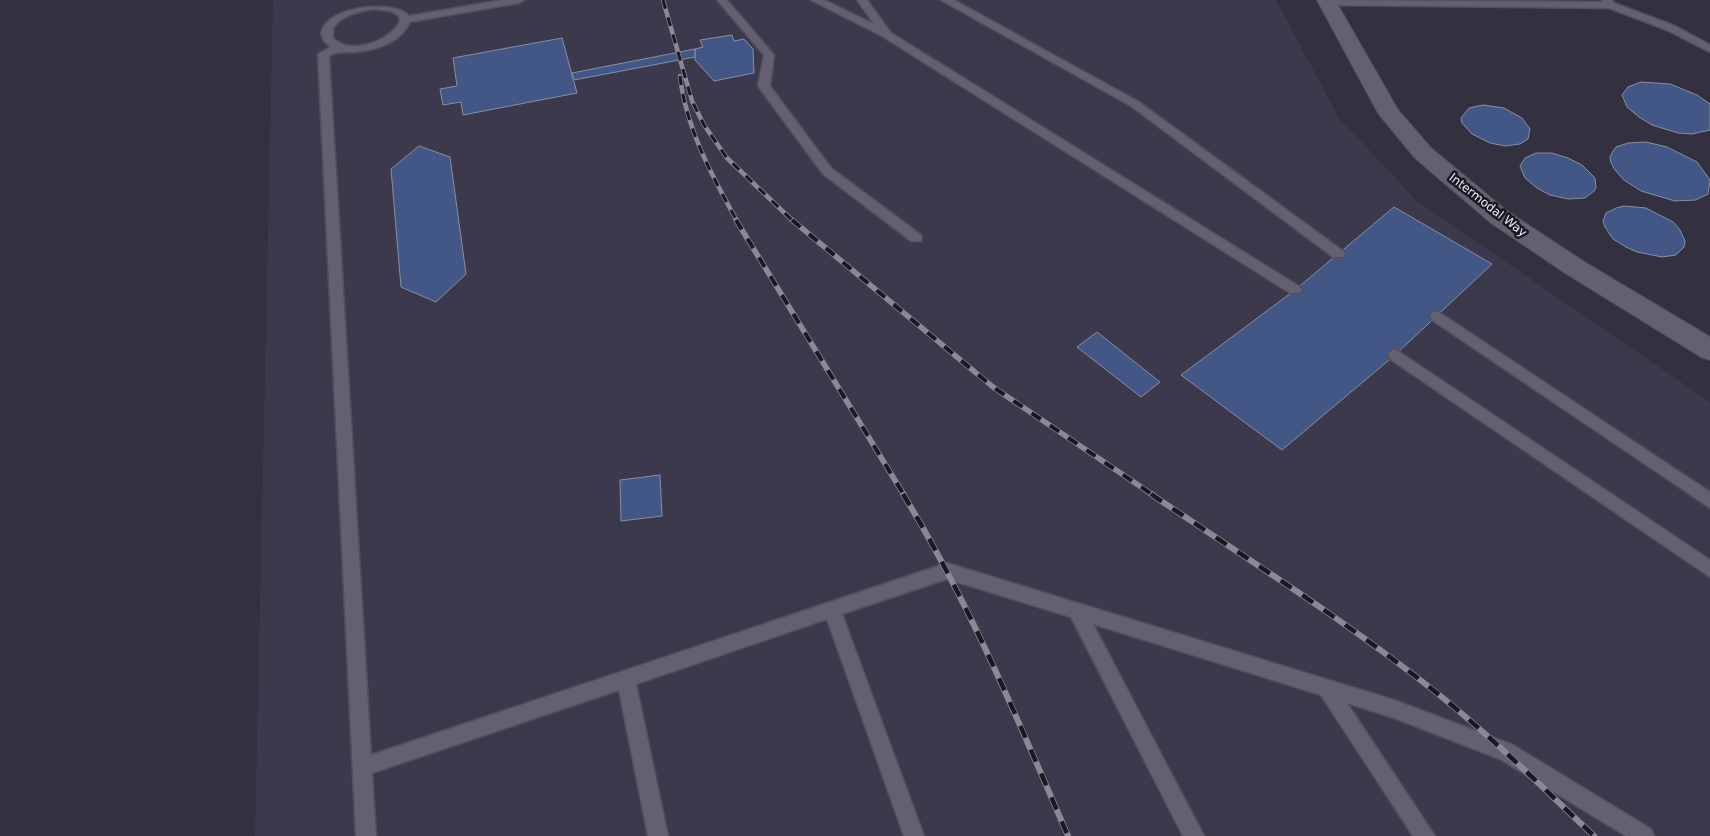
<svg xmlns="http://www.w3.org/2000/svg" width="1710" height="836" font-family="'DejaVu Sans',sans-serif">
<rect width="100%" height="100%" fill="#33303f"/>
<path fill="#3d394d" d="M273 0H1276L1339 118 1417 201 1710 402V836H255Z"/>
<g fill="#435787" stroke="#888fa1">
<path d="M732 35 734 41 744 39 753 49 754 73 714 81 695 60V49L703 47 700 40Z"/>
<path d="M562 38 577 93 463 115 461 102 443 105 440 89 457 86 453 58Z"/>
<path d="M695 49V57L574 80 572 73Z"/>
<path d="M1641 82 1670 84 1697 95 1710 104V130L1692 134 1678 133 1652 125 1639 117 1627 107 1622 95 1628 87Z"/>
<path d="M1483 105 1504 108 1522 118 1530 129 1528 139 1520 144 1505 146 1490 143 1472 134 1462 123 1461 118 1469 108Z"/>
<path d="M1646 142 1667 147 1697 162 1710 180 1708 194 1696 200 1675 201 1641 191 1624 180 1615 170 1611 163 1610 157 1613 151 1616 147 1628 143Z"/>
<path d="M419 146 450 157 466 274 436 302 401 287 391 169Z"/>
<path d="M1536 153H1552L1568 158 1582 165 1595 178 1596 188 1594 191 1585 198 1568 199 1550 195 1537 188 1525 178 1520 166 1525 158Z"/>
<path d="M1624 206 1646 208 1673 222 1680 230 1685 241 1684 247 1676 255 1662 257 1637 252 1626 247 1613 239 1605 227 1603 221 1606 213 1616 208Z"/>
<path d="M1394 207 1492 264 1395 355 1282 450 1181 375 1295 290Z"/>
<path d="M1097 332 1160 382 1141 397 1077 347Z"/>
<path d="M660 475 662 516 621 521 620 480Z"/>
</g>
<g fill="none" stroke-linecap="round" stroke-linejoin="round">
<defs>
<g id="lane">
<path d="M502 0H524L519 3 410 22C400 43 376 50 355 52 342 53 341 50 329 56L371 755 947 563 1394 700 1513 745 1651 829 1654 836H1626L1500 759 1394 718 1347 703 1435 836H1413L1321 695 1093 624 1204 836H1183L1071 617 947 579 842 614 924 836H904L827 619 636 684 668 836H648L619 690 372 773 376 836H356L318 54 331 47 324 41 321 33C327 4 397 0 409 16ZM374 9 390 11 399 16 400 21C390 41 351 56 333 38V28C342 15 359 11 374 9Z"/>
<path d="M717 0H727L774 55 770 86 831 168 921 235 922 238 921 241H911L823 174 758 86 764 55Z"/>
<path d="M811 0H824L874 24 857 0H867L891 33 1300 287 1302 290 1300 293H1290L882 36Z"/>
<path d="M941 0H954L1139 102 1343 251 1345 254 1343 257H1333L1131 106Z"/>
<path d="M1323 0 1603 2 1602 0H1612L1614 3 1675 26 1710 45V52L1667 30 1609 8 1327 5 1323 4Z"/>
<path d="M1437 311 1710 492V508L1432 320 1430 316 1432 312Z"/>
<path d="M1395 349 1710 560V577L1390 359 1388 355 1390 351Z"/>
</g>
<path id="street" d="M1317 0H1335L1398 110 1431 148 1507 211 1583 261 1710 337V360L1701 357 1565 273 1491 223 1415 158 1378 113Z"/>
</defs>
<use href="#lane" stroke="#514f5c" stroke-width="3"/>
<use href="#street" stroke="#514f5c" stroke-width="2"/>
<use href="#lane" fill="#636071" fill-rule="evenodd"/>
<use href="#street" fill="#636071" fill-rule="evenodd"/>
<defs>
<g id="rail-far2">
<path d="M663 0 692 101 704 125 727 158 793 221"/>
<path d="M680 76C686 128 712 176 737 221"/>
</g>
<g id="rail-far1">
<path d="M736 220 904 495"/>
<path d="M792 220 993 387 1153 495"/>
</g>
<g id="rail">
<path d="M903 494C969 602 1018 720 1068 836"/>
<path d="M1151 494C1244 557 1340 617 1428 686 1487 732 1540 785 1594 836"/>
</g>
</defs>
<use href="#rail-far2" stroke="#8b8995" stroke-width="4.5"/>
<use href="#rail-far1" stroke="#8b8995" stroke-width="5.5"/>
<use href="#rail" stroke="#8b8995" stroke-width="6"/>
<use href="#rail-far2" stroke="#1a1920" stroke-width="3" stroke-dasharray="9" stroke-linecap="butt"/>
<use href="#rail-far1" stroke="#1a1920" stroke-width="4" stroke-dasharray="11" stroke-linecap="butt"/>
<use href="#rail" stroke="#1a1920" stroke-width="4.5" stroke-dasharray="13" stroke-linecap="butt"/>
</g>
<g text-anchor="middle" stroke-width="5" stroke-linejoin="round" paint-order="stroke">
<g font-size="12" fill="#eceaf4" stroke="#1a1920">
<text transform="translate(1488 205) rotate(38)" y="4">Intermodal Way</text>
</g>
</g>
</svg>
